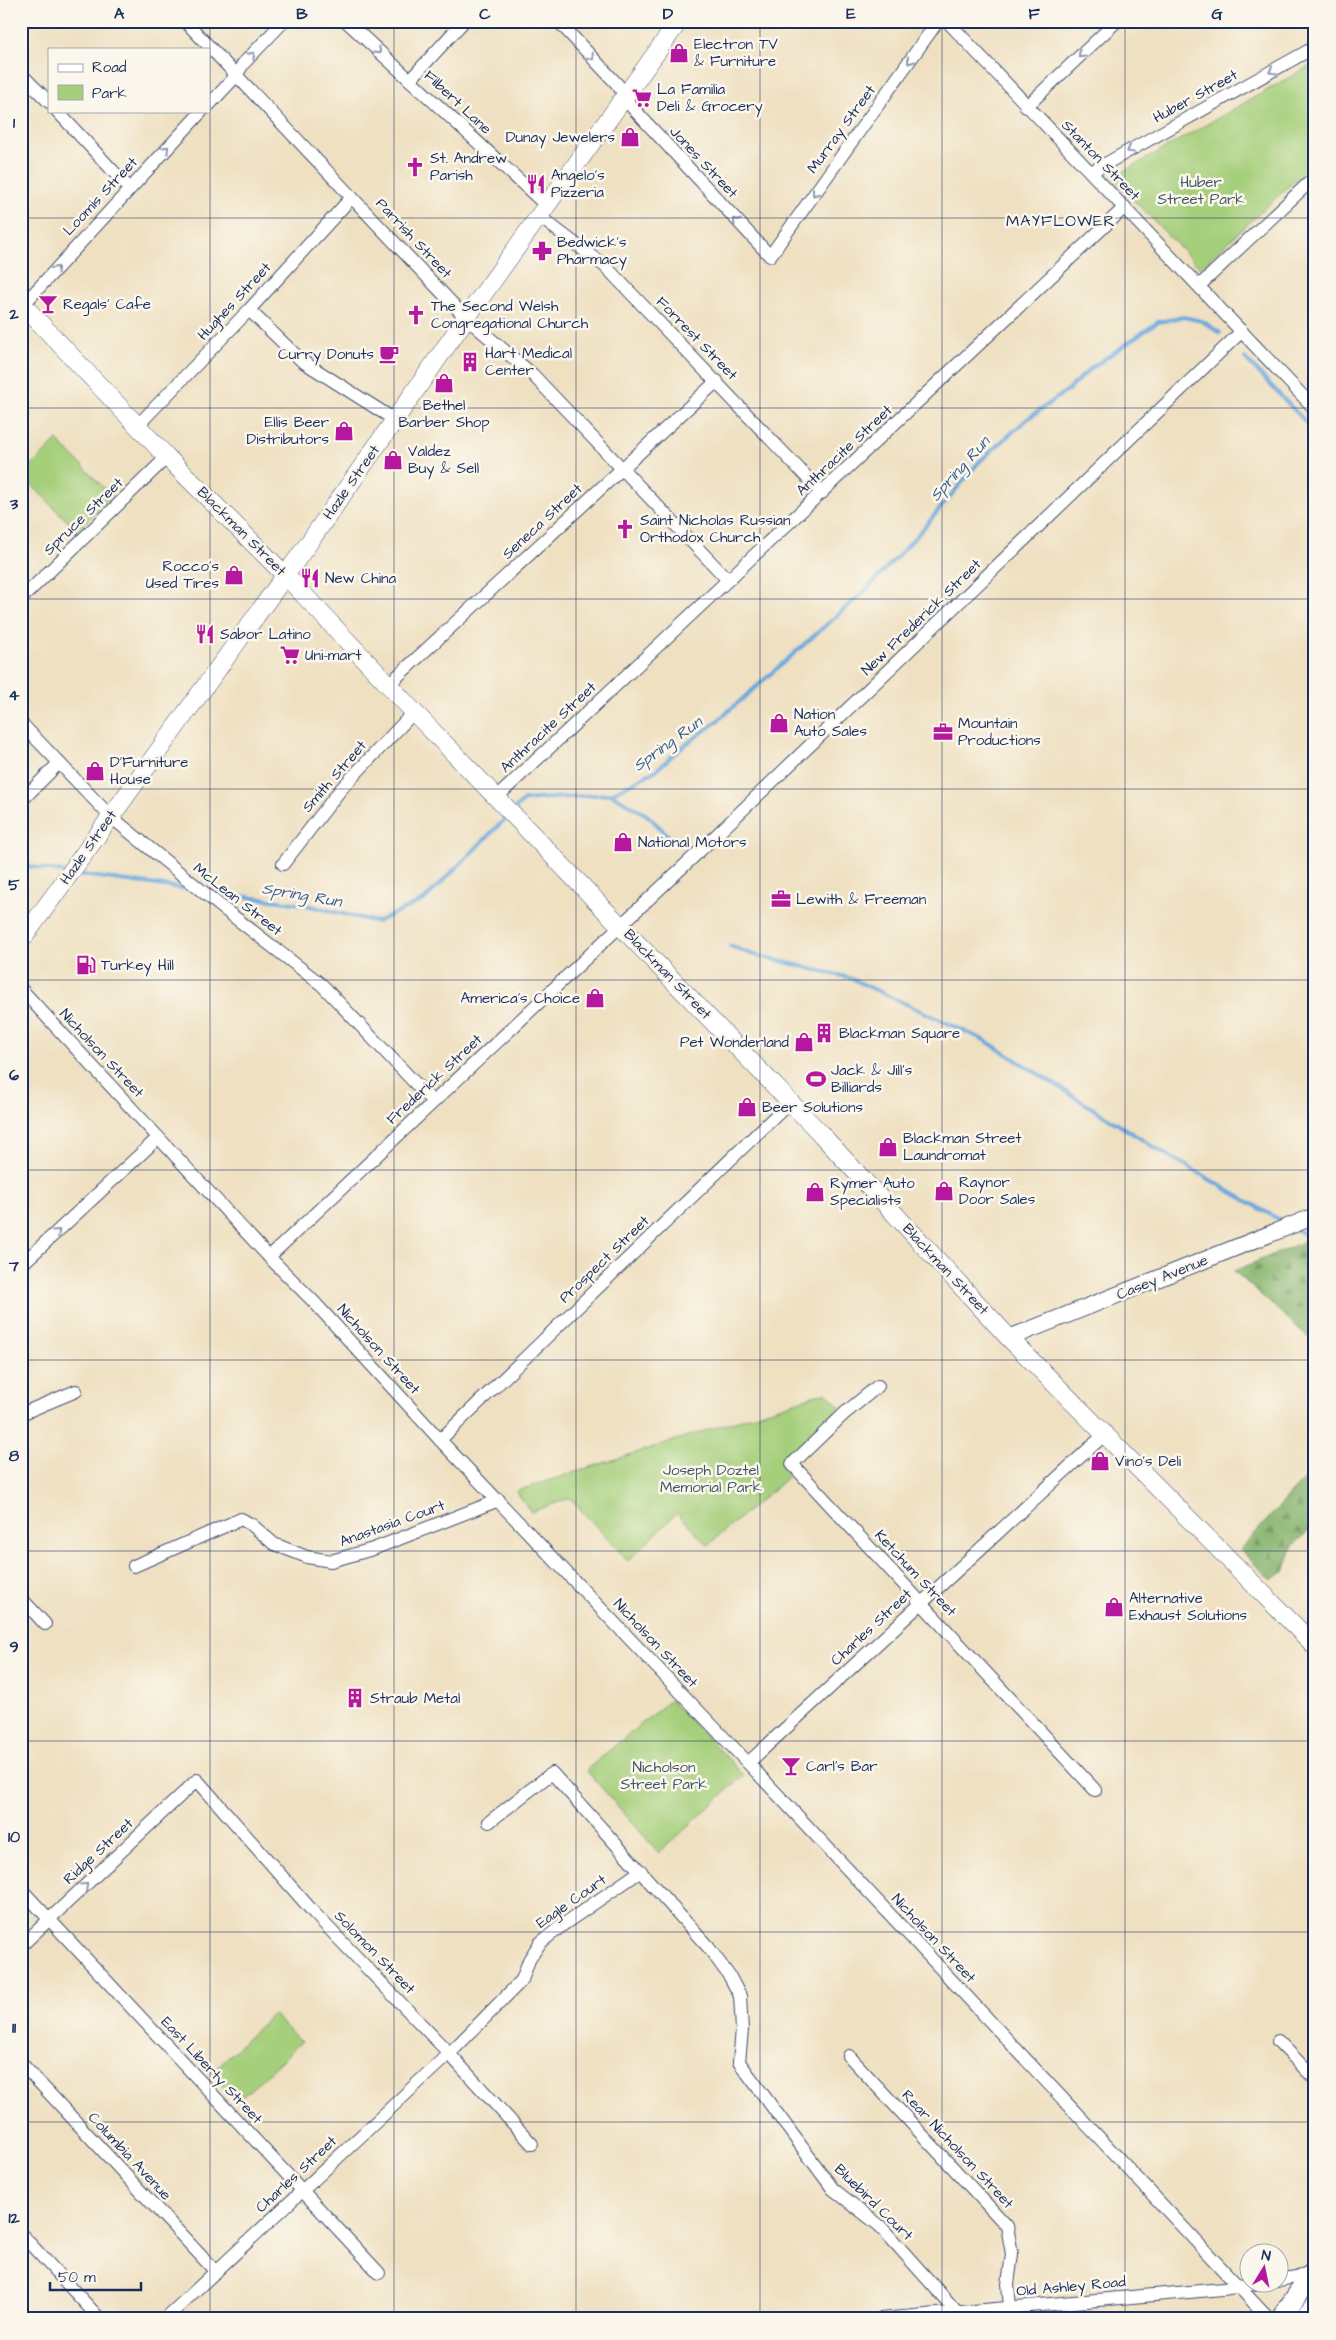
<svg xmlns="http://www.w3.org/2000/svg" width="1336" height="2340" font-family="'Architects Daughter',sans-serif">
<defs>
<pattern id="forest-firs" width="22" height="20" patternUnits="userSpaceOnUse" patternTransform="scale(1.25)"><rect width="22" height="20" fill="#84b26b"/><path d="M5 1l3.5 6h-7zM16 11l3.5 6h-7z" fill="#6b915b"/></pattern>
</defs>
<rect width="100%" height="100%" fill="#fbf7ec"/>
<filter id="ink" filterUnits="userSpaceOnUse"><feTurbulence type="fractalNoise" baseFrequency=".02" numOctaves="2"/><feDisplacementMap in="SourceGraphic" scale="10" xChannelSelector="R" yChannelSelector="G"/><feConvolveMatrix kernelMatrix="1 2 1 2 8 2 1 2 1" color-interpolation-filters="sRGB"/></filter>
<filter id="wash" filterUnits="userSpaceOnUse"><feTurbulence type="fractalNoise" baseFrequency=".0096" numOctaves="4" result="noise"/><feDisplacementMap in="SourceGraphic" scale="20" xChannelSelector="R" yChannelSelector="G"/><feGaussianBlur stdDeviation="1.12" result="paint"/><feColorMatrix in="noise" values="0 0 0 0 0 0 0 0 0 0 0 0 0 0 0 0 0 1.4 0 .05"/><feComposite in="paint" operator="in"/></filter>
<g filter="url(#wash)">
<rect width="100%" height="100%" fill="#efe0c1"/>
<g fill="url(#forest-firs)" stroke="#507064">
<path d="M1315 1237V1343L1234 1271Z"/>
<path d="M1315 1467V1525L1292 1547 1284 1572 1271 1580 1240 1550Z"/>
</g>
<g fill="#a6cf7b" stroke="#607f6c">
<path d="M1315 63V162L1200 268 1112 178Z"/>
<path d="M57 440 112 496 77 531 22 475Z"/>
<path d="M826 1392 840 1407 783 1465 788 1477 708 1545 677 1513 628 1561 570 1498 531 1512 516 1491Z"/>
<path d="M670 1700 744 1775 659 1853 586 1770Z"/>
<path d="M273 2014 301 2042 237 2102 211 2073Z"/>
</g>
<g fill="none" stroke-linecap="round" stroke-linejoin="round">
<g stroke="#6da9de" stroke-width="4">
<path d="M1245 358 1315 432"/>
<path d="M611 794 647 815 677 844"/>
<path d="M514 810 524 800 611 794 655 771 681 748 715 723 867 589 922 530 979 462 1026 420 1068 390 1090 369 1158 322 1183 317 1202 321 1220 333"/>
<path d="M21 865 63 872"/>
<path d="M75 874 195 890"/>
<path d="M209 892 302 904 377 922 424 900 507 817"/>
<path d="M730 946 751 954 850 978 986 1041 1157 1149 1285 1223"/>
<path d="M1295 1229 1315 1240"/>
</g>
</g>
</g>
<g filter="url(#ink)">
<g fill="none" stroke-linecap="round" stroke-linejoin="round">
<defs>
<g id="minor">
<path d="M185 21 466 318 532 374 728 580"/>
<path d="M346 21 548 207"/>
<path d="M558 21 618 85 630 105 770 256 938 21"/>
<path d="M947 21 1315 409"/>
<path d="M21 74 49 102"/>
<path d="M410 80 464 21"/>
<path d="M209 105 236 76 243 64 284 21"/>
<path d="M1026 107 1117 21"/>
<path d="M57 111 129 188"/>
<path d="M1091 172 1315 47"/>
<path d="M540 217 606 267 822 493"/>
<path d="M1199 286 1315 177"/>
<path d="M23 305 202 111"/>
<path d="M249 310 302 361 395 420"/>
<path d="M138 425 249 310 352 197"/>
<path d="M21 599 167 457"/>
<path d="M388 685 717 381"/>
<path d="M21 723 110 816 224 909 322 985 433 1102"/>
<path d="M497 797 1125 207"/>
<path d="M21 801 59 763"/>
<path d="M283 864 341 789 414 712"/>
<path d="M21 989 269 1257 314 1302 440 1440 748 1763 1269 2319"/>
<path d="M269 1257 705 846 1242 331"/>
<path d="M21 1265 158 1138"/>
<path d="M878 1386 845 1413 792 1464 1095 1790"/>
<path d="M21 1414 76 1391"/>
<path d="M440 1440 790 1102"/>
<path d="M134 1566 241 1519 252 1525 274 1544 307 1557 331 1561 373 1549 499 1500"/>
<path d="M21 1598 45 1624"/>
<path d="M748 1763 1105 1434"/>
<path d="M489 1822 552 1773 709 1948 730 1977 740 1996 742 2030 739 2062 833 2189 880 2226 957 2312"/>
<path d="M21 1889 379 2273"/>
<path d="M21 1946 197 1780 315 1914 442 2046 532 2144"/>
<path d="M1278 2041 1315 2079"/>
<path d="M849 2056 1007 2226 1012 2254 1008 2284 1010 2307"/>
<path d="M21 2063 216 2272"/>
<path d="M21 2234 100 2319"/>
<path d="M1278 2280 1296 2277 1312 2270"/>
<path d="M165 2319 456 2047 522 1980 529 1960 540 1943 564 1924 641 1871"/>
<path d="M880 2319 1223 2289 1264 2282"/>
</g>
<path id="tertiary" d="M1009 1338 1315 1216"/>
<g id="secondary">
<path d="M21 303 167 457 285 575 414 712 820 1133 1009 1338 1315 1646"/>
<path d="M21 941 308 544 466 318 679 21"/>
</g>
<g id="primary">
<path d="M1281 2319 1315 2269"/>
<path d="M1305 2319 1315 2306"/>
</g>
</defs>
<use href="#minor" stroke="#3b4a6d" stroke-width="14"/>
<use href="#tertiary" stroke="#3b4a6d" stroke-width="18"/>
<use href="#secondary" stroke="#3b4a6d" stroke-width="19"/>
<use href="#primary" stroke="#3b4a6d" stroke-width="22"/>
<use href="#minor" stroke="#fff" stroke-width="12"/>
<use href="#tertiary" stroke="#fff" stroke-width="16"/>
<use href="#secondary" stroke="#fff" stroke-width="18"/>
<use href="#primary" stroke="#fff" stroke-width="20"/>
</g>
<defs><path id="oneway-chevron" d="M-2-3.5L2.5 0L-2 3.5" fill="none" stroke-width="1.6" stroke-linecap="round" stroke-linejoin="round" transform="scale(1.25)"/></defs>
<g stroke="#8d97ae">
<use href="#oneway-chevron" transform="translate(378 51) rotate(44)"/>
<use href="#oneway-chevron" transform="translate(252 55) rotate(-46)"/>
<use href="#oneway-chevron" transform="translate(1081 55) rotate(137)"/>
<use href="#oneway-chevron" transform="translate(591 57) rotate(47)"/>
<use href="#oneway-chevron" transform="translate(910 61) rotate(126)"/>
<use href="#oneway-chevron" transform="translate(1272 71) rotate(151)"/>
<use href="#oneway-chevron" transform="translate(166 149) rotate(-46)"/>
<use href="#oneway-chevron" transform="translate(1130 150) rotate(151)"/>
<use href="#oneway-chevron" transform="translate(815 193) rotate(126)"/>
<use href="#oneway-chevron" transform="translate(736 221) rotate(-133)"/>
<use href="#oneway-chevron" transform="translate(56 269) rotate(-48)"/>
<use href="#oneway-chevron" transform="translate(57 1232) rotate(-42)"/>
<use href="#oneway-chevron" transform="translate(85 1886) rotate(-43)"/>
</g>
</g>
<path fill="none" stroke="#1b2f5e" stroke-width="1" stroke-opacity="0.55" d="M210 21V2319M394 21V2319M576 21V2319M760 21V2319M942 21V2319M1125 21V2319M21 218H1315M21 408H1315M21 599H1315M21 789H1315M21 980H1315M21 1170H1315M21 1360H1315M21 1551H1315M21 1741H1315M21 1932H1315M21 2122H1315"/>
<defs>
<symbol id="shop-bare" viewBox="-9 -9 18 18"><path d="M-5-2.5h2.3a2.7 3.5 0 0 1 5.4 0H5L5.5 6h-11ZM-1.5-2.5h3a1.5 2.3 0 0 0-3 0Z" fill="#b5179e" stroke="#fbf7ec" stroke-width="2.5" paint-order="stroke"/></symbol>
<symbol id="supermarket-bare" viewBox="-9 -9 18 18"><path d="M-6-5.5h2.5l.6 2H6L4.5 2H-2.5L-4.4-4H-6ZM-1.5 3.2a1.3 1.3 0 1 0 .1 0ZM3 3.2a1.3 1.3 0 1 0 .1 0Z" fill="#b5179e" stroke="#fbf7ec" stroke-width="2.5" paint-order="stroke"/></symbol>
<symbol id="church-bare" viewBox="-9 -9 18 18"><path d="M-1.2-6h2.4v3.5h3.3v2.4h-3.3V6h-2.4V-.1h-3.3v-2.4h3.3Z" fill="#b5179e" stroke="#fbf7ec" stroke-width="2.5" paint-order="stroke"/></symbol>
<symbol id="restaurant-bare" viewBox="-9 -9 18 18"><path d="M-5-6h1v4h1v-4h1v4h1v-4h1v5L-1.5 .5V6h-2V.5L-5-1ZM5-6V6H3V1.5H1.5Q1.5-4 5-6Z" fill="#b5179e" stroke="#fbf7ec" stroke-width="2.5" paint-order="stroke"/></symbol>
<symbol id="pharmacy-bare" viewBox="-9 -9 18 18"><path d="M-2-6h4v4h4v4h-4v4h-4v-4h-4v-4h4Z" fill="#b5179e" stroke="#fbf7ec" stroke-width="2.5" paint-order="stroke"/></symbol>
<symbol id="bar-bare" viewBox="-9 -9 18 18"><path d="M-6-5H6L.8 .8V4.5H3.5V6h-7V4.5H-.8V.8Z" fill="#b5179e" stroke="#fbf7ec" stroke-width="2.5" paint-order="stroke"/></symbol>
<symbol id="cafe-bare" viewBox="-9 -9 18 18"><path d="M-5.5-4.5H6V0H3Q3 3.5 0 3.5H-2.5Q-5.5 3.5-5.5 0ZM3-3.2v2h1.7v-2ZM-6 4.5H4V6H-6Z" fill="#b5179e" stroke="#fbf7ec" stroke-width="2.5" paint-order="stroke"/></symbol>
<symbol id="building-bare" viewBox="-9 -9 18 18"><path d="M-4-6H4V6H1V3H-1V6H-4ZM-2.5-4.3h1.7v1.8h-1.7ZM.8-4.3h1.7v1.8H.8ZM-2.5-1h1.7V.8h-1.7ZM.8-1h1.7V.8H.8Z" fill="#b5179e" stroke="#fbf7ec" stroke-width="2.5" paint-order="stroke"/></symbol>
<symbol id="office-bare" viewBox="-9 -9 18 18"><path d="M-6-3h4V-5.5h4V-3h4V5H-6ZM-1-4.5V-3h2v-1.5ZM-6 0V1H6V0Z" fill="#b5179e" stroke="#fbf7ec" stroke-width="2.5" paint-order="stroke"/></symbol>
<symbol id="fuel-bare" viewBox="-9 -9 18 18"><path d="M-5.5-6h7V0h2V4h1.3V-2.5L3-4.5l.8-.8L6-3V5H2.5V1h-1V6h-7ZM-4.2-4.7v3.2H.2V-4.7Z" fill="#b5179e" stroke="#fbf7ec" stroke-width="2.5" paint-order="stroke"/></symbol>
<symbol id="stadium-bare" viewBox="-9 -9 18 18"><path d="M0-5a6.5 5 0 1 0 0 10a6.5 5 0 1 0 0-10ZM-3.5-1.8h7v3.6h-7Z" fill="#b5179e" stroke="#fbf7ec" stroke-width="2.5" paint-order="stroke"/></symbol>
</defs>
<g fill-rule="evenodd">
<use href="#shop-bare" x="665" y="39" width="28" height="28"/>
<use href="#supermarket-bare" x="628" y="84" width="28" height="28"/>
<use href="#shop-bare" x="616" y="123" width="28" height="28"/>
<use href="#church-bare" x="401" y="153" width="28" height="28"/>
<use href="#restaurant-bare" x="522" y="170" width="28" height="28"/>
<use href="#pharmacy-bare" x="528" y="237" width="28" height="28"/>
<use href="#bar-bare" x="34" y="290" width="28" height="28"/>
<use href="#church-bare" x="402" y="301" width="28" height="28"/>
<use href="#cafe-bare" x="375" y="340" width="28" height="28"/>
<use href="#building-bare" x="456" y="348" width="28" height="28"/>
<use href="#shop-bare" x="430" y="369" width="28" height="28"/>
<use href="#shop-bare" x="330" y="417" width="28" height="28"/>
<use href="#shop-bare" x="379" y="446" width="28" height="28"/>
<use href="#church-bare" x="611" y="515" width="28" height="28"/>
<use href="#shop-bare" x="220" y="561" width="28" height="28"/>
<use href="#restaurant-bare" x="296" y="564" width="28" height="28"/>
<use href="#restaurant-bare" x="191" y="620" width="28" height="28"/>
<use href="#supermarket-bare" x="276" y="641" width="28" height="28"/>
<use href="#shop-bare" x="765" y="709" width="28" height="28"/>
<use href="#office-bare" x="929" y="718" width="28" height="28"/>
<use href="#shop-bare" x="81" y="757" width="28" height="28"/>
<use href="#shop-bare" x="609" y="828" width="28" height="28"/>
<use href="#office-bare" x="767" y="885" width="28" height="28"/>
<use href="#fuel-bare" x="72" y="951" width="28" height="28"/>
<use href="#shop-bare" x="581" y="984" width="28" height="28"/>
<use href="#building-bare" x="810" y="1019" width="28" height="28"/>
<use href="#shop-bare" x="790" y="1028" width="28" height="28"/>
<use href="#stadium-bare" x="802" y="1065" width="28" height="28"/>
<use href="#shop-bare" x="733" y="1093" width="28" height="28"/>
<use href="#shop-bare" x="874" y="1133" width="28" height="28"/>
<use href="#shop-bare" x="930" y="1177" width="28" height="28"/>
<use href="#shop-bare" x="801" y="1178" width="28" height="28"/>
<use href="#shop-bare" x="1086" y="1447" width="28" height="28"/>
<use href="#shop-bare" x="1100" y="1593" width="28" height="28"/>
<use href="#building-bare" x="341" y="1684" width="28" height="28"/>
<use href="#bar-bare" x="777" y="1752" width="28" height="28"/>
</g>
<g text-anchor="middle" stroke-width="5" stroke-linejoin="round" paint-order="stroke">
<g font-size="15" fill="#1b2f5e" stroke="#fbf7ec" text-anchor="start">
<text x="694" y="49">Electron TV<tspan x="694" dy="17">&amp; Furniture</tspan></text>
<text x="657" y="94">La Familia<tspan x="657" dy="17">Deli &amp; Grocery</tspan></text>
<text x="615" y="142" text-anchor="end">Dunay Jewelers</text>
<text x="430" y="163">St. Andrew<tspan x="430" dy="17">Parish</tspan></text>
<text x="551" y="180">Angelo's<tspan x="551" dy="17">Pizzeria</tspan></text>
<text x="557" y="247">Bedwick's<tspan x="557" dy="17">Pharmacy</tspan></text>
<text x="63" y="309">Regals' Cafe</text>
<text x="431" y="311">The Second Welsh<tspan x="431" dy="17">Congregational Church</tspan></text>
<text x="485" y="358">Hart Medical<tspan x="485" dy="17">Center</tspan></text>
<text x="374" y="359" text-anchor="end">Curry Donuts</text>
<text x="444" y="410" text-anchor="middle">Bethel<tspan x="444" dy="17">Barber Shop</tspan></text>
<text x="329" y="427" text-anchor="end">Ellis Beer<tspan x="329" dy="17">Distributors</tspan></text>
<text x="408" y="456">Valdez<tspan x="408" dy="17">Buy &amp; Sell</tspan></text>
<text x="640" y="525">Saint Nicholas Russian<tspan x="640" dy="17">Orthodox Church</tspan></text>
<text x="219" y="571" text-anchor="end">Rocco's<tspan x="219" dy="17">Used Tires</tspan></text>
<text x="325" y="583">New China</text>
<text x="220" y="639">Sabor Latino</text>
<text x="305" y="660">Uni-mart</text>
<text x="794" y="719">Nation<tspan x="794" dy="17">Auto Sales</tspan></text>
<text x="958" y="728">Mountain<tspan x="958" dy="17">Productions</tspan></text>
<text x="110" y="767">D'Furniture<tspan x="110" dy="17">House</tspan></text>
<text x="638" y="847">National Motors</text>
<text x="796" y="904">Lewith &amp; Freeman</text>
<text x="101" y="970">Turkey Hill</text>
<text x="580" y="1003" text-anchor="end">America's Choice</text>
<text x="839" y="1038">Blackman Square</text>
<text x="789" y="1047" text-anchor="end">Pet Wonderland</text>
<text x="831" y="1075">Jack &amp; Jill's<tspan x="831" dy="17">Billiards</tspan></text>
<text x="762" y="1112">Beer Solutions</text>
<text x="903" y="1143">Blackman Street<tspan x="903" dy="17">Laundromat</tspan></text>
<text x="959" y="1187">Raynor<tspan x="959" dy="17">Door Sales</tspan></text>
<text x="830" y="1188">Rymer Auto<tspan x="830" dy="17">Specialists</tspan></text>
<text x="1115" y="1466">Vino's Deli</text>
<text x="1129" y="1603">Alternative<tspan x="1129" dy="17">Exhaust Solutions</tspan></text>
<text x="370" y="1703">Straub Metal</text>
<text x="806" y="1771">Carl's Bar</text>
</g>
<g font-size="15" fill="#1b2f5e" stroke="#fbf7ec">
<text transform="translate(1195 96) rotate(-29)" y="5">Huber Street</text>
<text transform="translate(458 102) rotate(43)" y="5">Filbert Lane</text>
<text transform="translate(841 129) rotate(-54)" y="5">Murray Street</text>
<text transform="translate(1101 160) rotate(46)" y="5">Stanton Street</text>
<text transform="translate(704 162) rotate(47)" y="5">Jones Street</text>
<text transform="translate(100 196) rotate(-47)" y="5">Loomis Street</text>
<text transform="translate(414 238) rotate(47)" y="5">Parrish Street</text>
<text transform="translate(234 301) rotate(-47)" y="5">Hughes Street</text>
<text transform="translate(697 338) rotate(46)" y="5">Forrest Street</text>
<text transform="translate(844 450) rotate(-43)" y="5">Anthracite Street</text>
<text transform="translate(351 482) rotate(-55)" y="5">Hazle Street</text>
<text transform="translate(83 516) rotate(-44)" y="5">Spruce Street</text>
<text transform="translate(542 521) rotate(-43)" y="5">Seneca Street</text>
<text transform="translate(242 531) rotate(45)" y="5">Blackman Street</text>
<text transform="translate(921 617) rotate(-44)" y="5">New Frederick Street</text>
<text transform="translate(548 727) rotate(-43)" y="5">Anthracite Street</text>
<text transform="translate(334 776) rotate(-49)" y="5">Smith Street</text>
<text transform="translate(88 847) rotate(-55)" y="5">Hazle Street</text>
<text transform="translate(238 899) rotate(38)" y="5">McLean Street</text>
<text transform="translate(668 974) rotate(46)" y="5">Blackman Street</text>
<text transform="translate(102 1053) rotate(47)" y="5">Nicholson Street</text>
<text transform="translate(434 1079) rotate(-43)" y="5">Frederick Street</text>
<text transform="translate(604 1259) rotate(-44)" y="5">Prospect Street</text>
<text transform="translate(946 1269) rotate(47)" y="5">Blackman Street</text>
<text transform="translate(1162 1277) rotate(-22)" y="5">Casey Avenue</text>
<text transform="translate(379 1349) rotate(48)" y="5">Nicholson Street</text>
<text transform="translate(392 1523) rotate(-20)" y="5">Anastasia Court</text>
<text transform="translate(916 1573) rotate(47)" y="5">Ketchum Street</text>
<text transform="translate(871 1627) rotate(-43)" y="5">Charles Street</text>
<text transform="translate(656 1643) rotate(47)" y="5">Nicholson Street</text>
<text transform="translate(98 1851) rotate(-43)" y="5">Ridge Street</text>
<text transform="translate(571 1901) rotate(-35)" y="5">Eagle Court</text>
<text transform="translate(934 1938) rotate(47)" y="5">Nicholson Street</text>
<text transform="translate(375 1952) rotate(46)" y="5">Solomon Street</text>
<text transform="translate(212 2070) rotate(47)" y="5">East Liberty Street</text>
<text transform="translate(958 2149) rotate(47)" y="5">Rear Nicholson Street</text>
<text transform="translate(130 2156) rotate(47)" y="5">Columbia Avenue</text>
<text transform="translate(296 2174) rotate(-43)" y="5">Charles Street</text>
<text transform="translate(874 2202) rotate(44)" y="5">Bluebird Court</text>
<text transform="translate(1071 2286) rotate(-5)" y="5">Old Ashley Road</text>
</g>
<g font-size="15" fill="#3e5765" stroke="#fbf7ec">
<text x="1201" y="187">Huber<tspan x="1201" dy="17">Street Park</tspan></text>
<text x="711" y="1475">Joseph Doztel<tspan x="711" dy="17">Memorial Park</tspan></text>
<text x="664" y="1772">Nicholson<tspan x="664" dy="17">Street Park</tspan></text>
</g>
<g font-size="16" letter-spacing="1" fill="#1b2f5e" stroke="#fbf7ec">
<text x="1061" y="226">MAYFLOWER</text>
</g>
<g font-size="16" font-style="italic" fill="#385a8b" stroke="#fbf7ec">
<text transform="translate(959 468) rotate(-48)" y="6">Spring Run</text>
<text transform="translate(667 743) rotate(-36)" y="6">Spring Run</text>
<text transform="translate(302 894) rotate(10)" y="6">Spring Run</text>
</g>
</g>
<rect width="1336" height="2340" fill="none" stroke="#fbf7ec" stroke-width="55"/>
<rect x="48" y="48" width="162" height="65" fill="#fbf7ec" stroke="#a1a7b3"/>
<rect x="58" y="64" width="25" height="8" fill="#ffffff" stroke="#a1a7b3"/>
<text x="92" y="72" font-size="15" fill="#1b2f5e">Road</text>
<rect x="58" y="85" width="25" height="15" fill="#a6cf7b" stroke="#a1a7b3"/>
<text x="92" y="98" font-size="15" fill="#1b2f5e">Park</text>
<g transform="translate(1264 2268) rotate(10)"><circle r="24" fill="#fbf7ec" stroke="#a1a7b3"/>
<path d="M0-4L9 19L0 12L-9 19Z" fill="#b5179e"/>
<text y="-8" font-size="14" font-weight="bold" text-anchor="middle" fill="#1b2f5e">N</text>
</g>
<path d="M50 2282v8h91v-8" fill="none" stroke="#1b2f5e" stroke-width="2.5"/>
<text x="58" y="2282" font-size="15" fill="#1b2f5e" stroke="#fbf7ec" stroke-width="4" paint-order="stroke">50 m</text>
<rect x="28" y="28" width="1280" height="2284" fill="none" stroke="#1b2f5e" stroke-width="2"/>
<g font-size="16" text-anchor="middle" font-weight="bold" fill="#1b2f5e">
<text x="119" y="19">A</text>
<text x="302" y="19">B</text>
<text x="485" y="19">C</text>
<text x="668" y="19">D</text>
<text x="851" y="19">E</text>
<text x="1034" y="19">F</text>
<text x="1217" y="19">G</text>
<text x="14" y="128">1</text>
<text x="14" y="319">2</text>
<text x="14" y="509">3</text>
<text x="14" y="700">4</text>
<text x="14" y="890">5</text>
<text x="14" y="1080">6</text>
<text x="14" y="1271">7</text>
<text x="14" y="1461">8</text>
<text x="14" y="1652">9</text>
<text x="14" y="1842">10</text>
<text x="14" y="2033">11</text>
<text x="14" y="2223">12</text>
</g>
</svg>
